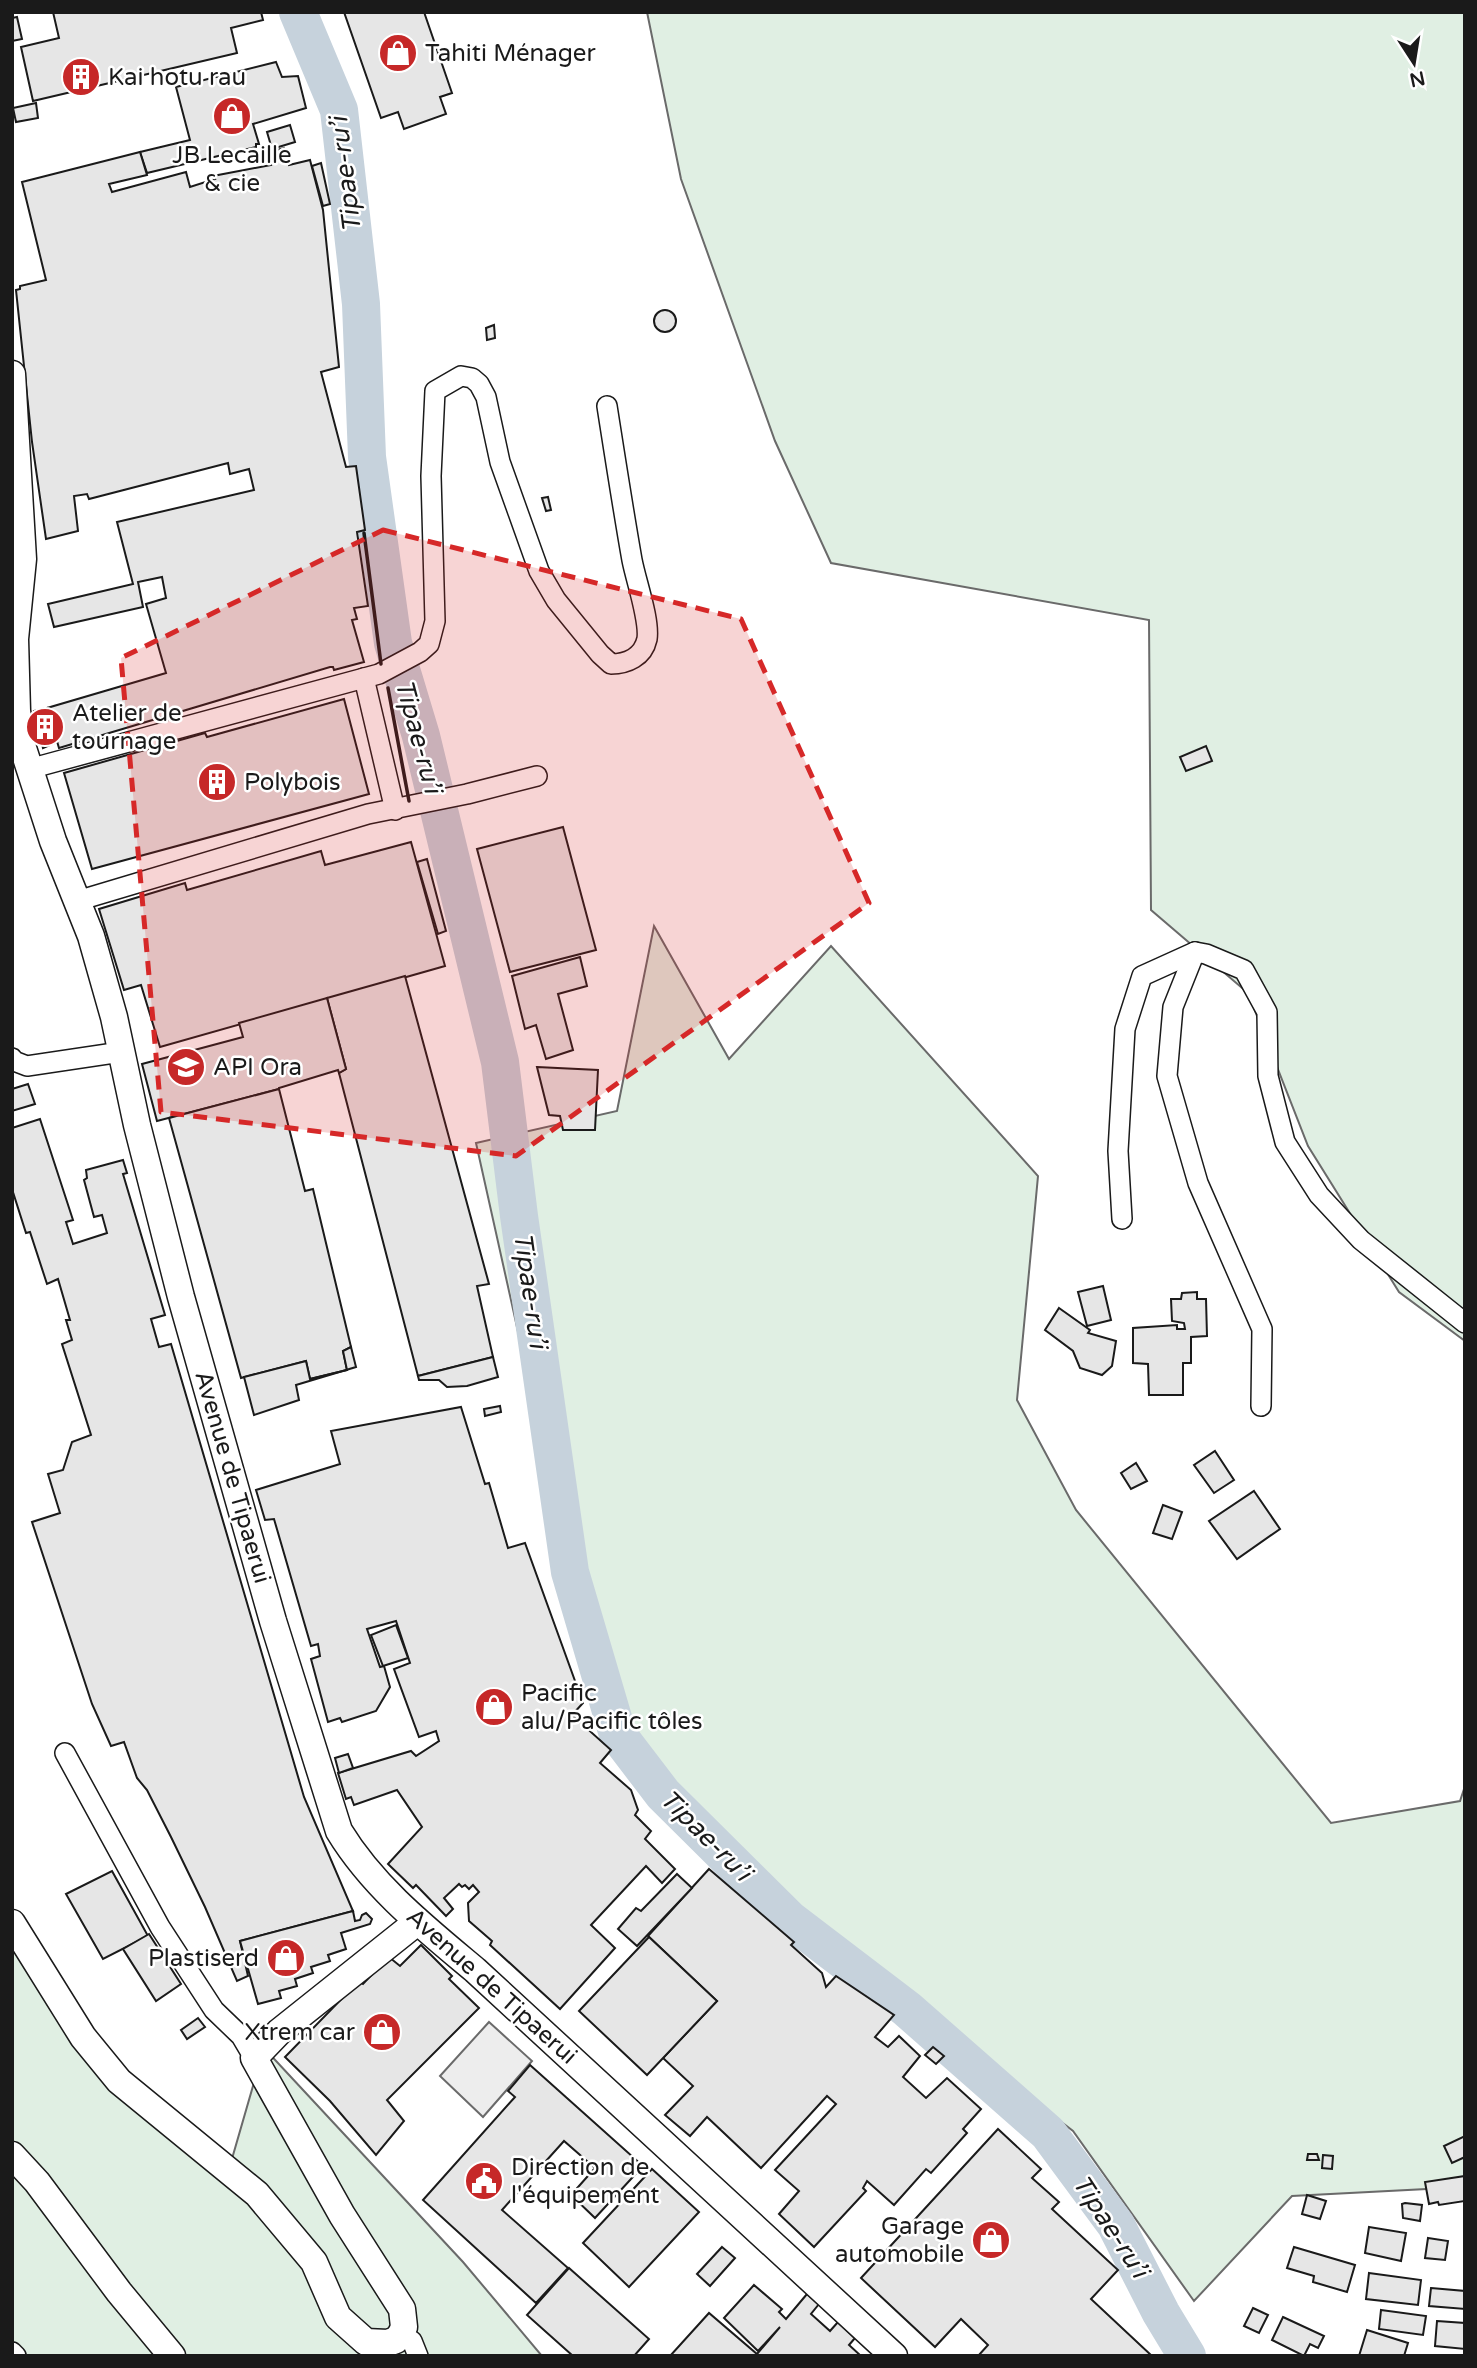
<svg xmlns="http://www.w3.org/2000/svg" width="1477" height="2368" font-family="'Varela Round',sans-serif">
<rect width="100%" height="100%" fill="#fff"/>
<g fill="#e0efe3" stroke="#6a6a6a" stroke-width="2">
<path d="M647 12H1465V1341L1399 1292 1308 1146 1248 993 1151 910 1149 620 831 563 775 441 681 179Z"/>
<path d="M654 926 729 1059 831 946 1038 1176 1017 1400 1076 1510 1331 1823 1460 1801 1465 1786V2187L1292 2196 1194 2301 1073 2131 795 1916 696 1825 617 1720 565 1592 548 1519 535 1408 476 1143 617 1111Z"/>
<path d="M12 1925 86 2031 227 2176 264 2048 463 2262 542 2356H12Z"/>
</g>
<path fill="#ededed" stroke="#6a6a6a" stroke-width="2" d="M489 2022 532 2061 483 2117 440 2076Z"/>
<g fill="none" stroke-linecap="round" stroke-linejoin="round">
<path stroke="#c6d2dc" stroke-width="38" d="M298 12 339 110 361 304 367 457 393 643 421 736 500 1062 519 1216 570 1572 618 1735 663 1794 789 1919 907 2009 1048 2133 1116 2225 1161 2313 1187 2356"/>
</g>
<g fill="#e6e6e6" stroke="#1a1a1a" stroke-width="2">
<path d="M53 12H261L263 20 231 28 237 53 33 101 21 47 59 38Z"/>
<path d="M344 12H424L452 93 440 97 446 114 404 129 398 112 381 118Z"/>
<path d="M17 17 22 39 12 41V18Z"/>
<path d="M276 62 282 77 298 76 306 108 253 124 259 144H256V147L147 173 140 152 190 140 176 87Z"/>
<path d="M36 103 38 118 16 122 13 108Z"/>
<path d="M290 125 295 142 272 149 267 132Z"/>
<path d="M284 148 289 165 310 160 323 210 339 367 321 372 346 467 356 466 365 530 357 532 368 606 354 608 357 619 352 620 364 662 334 670 333 667H330L59 748 47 708 166 673 146 604 166 598 162 577 138 582 143 607 54 627 48 604 133 584 117 522 254 490 249 469 230 474 228 463 89 499 87 494 74 496 78 531 46 539 32 442 16 290 20 289V286L46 280 22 182 140 152 147 175 109 184 112 192 186 172 190 187 215 179 213 176 271 165 267 153Z"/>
<path d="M321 163 330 204 323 206 312 166Z"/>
<circle cx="665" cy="321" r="11"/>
<path d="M494 325 495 338 487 340 486 328Z"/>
<path d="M548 497 551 510 546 511 542 498Z"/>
<path d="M344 699 369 794 92 869 64 773 205 733 207 737Z"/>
<path d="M47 708 57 742 43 748 34 711Z"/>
<path d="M1206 746 1212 761 1186 771 1180 757Z"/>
<path d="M563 827 596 950 510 972 477 849Z"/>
<path d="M411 842 445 966 160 1047 141 985 124 990 99 909 185 883 187 890 321 851 325 865Z"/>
<path d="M427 859 446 931 438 934 417 862Z"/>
<path d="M580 957 587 986 558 994 573 1050 546 1059 536 1025 525 1029 512 976Z"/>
<path d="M405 976 489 1284 477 1286 493 1357 418 1376 339 1073 346 1069 327 998Z"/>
<path d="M327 998 346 1069 339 1073 338 1070 279 1088V1089L157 1121 142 1064 243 1037 239 1023Z"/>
<path d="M537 1067 598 1070 595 1130H563L560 1116 549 1115Z"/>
<path d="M28 1084 35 1104 12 1111V1089Z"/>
<path d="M279 1089 305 1191 313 1189 351 1347 343 1351 347 1370 310 1379 306 1361 241 1378 169 1118Z"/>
<path d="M40 1119 73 1220 66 1222 73 1244 107 1233 102 1215 94 1217 84 1180 87 1178 86 1170 123 1160 127 1173 123 1174 165 1315 151 1319 159 1347 171 1344 304 1797 353 1911 240 1941 248 1976 237 1981 205 1907 171 1837 147 1790 137 1778 124 1742 111 1746 92 1704 32 1522 60 1513 48 1474 63 1470 72 1442 91 1435 62 1344 72 1340 66 1320H70L58 1279 47 1284 30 1232 26 1233 12 1189V1128Z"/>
<path d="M1103 1286 1111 1320 1087 1326 1078 1292Z"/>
<path d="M1197 1292V1299H1206L1207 1336 1191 1337V1363H1183V1395H1149L1148 1364 1133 1363V1328L1177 1325V1329H1185L1184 1323 1172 1321 1171 1299H1181L1182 1293Z"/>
<path d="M1059 1308 1090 1330 1088 1333 1116 1341 1112 1366 1102 1375 1080 1368 1073 1351 1045 1330Z"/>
<path d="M351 1347 356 1367 296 1385 299 1400 254 1415 244 1377 306 1361 310 1379 347 1370 343 1351Z"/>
<path d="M493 1357 498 1377 467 1386 447 1387 439 1380H419L418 1376Z"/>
<path d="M500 1406 501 1412 485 1416 484 1409Z"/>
<path d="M461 1407 485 1484 489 1483 508 1548 525 1543 583 1703 572 1715 611 1750 600 1763 631 1790 638 1810 635 1815 651 1831 645 1839 675 1869 662 1883 646 1866 591 1925 615 1948 560 2009 490 1945 492 1941 469 1921 468 1903 479 1892 473 1885 469 1889 465 1885 462 1887 459 1884 444 1898 453 1909 446 1916 416 1885 413 1888 388 1864 422 1827 397 1790 354 1805 351 1797 346 1799 338 1773 411 1751 416 1756 439 1741 436 1731 419 1737 394 1669 410 1663 396 1621 367 1629 380 1667 384 1666 390 1687 376 1711 342 1722 340 1718 328 1722 311 1659 320 1656 318 1644 311 1646 274 1519 265 1520 256 1490 340 1464 331 1431Z"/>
<path d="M1215 1451 1234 1480 1214 1493 1194 1465Z"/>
<path d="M1136 1463 1147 1481 1131 1489 1121 1473Z"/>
<path d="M1254 1491 1280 1529 1237 1559 1209 1521Z"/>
<path d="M1163 1505 1182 1512 1172 1539 1153 1533Z"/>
<path d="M396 1625 408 1658 383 1666 371 1635Z"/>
<path d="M348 1754 353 1768 339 1773 335 1758Z"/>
<path d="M709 1869 794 1942 791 1945 822 1973 826 1987 836 1976 894 2015 875 2037 888 2047 899 2036 920 2056 903 2077 926 2098 947 2078 981 2109 963 2129 967 2133 931 2173 926 2169 894 2205 867 2181 863 2188 866 2191 814 2247 779 2214 799 2191 775 2170 836 2104 827 2096 761 2168 707 2117 690 2136 665 2115 693 2086 663 2058 717 2001 648 1936Z"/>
<path d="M112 1871 148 1936 103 1959 66 1894Z"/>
<path d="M677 1874 692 1888 637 1946 618 1929 636 1908 641 1911Z"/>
<path d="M353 1911 355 1921 360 1920 362 1915 366 1913 372 1919 370 1924 341 1933 346 1949 328 1955 330 1961 311 1967 313 1973 295 1979 297 1986 279 1991 281 1998 258 2004 240 1941Z"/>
<path d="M149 1934 181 1984 156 2001 123 1949Z"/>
<path d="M649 1937 717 2001 647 2075 579 2011Z"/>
<path d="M421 1945 452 1976 449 1979 479 2008 387 2100 404 2121 376 2155 330 2101 285 2057 359 1981 363 1984 389 1957 400 1966Z"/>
<path d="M198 2018 205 2027 187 2039 181 2030Z"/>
<path d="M933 2047 944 2056 936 2064 925 2055Z"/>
<path d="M530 2065 643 2166 595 2218 571 2195 595 2168 564 2141 502 2210 568 2268 536 2303 423 2200 515 2097 508 2091Z"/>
<path d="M998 2129 1041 2169 1032 2178 1059 2202 1052 2209 1118 2270 1091 2299 1152 2356H978L988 2345 961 2319 935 2347 861 2278Z"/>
<path d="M1465 2136V2157L1452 2163 1444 2146Z"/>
<path d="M1308 2154H1317L1319 2160H1307Z"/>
<path d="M1323 2155 1333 2156 1332 2169 1322 2168Z"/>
<path d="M652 2169 699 2212 629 2287 583 2243Z"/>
<path d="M1465 2176V2201L1439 2205 1438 2202 1429 2204 1425 2182Z"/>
<path d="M1307 2195 1326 2201 1320 2219 1302 2214Z"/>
<path d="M1405 2203 1422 2205 1420 2221 1403 2218 1402 2204Z"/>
<path d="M1369 2227 1406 2233 1401 2261 1365 2253Z"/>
<path d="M1428 2238 1448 2241 1445 2260 1425 2258Z"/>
<path d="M722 2247 735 2258 710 2286 697 2274Z"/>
<path d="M1294 2247 1355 2265 1347 2292 1313 2282 1314 2276 1287 2268Z"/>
<path d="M569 2268 649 2339 634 2356H573L527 2315Z"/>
<path d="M1369 2273 1421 2280 1418 2305 1366 2299Z"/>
<path d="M754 2285 782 2309 779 2312 786 2319 807 2294 819 2304 811 2314 830 2331 838 2322 855 2338 849 2345 861 2356H670L709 2313 757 2354 780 2327 758 2351 724 2318Z"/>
<path d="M1431 2288 1465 2291V2309L1429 2306Z"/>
<path d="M1253 2308 1268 2315 1259 2333 1244 2326Z"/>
<path d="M1381 2310 1426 2316 1423 2335 1379 2329Z"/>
<path d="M1283 2317 1324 2336 1318 2348 1310 2344 1304 2356 1272 2340Z"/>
<path d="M1437 2321 1465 2323V2349L1435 2346Z"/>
<path d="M1367 2330 1408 2343 1404 2356H1359Z"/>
</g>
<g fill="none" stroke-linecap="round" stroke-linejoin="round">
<defs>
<g id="street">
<path d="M364 678 395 810"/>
<path d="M29 769 379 674 420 652 429 644 435 621 431 476 435 391 461 376 472 378 479 384 486 397 500 462 539 571 556 600 600 654 611 664C627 664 643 657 647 639 650 620 636 581 632 560 623 509 615 457 607 406"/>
<path d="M77 901 368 814 467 794 537 776"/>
<path d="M1195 952 1173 1007 1167 1076 1198 1183 1262 1329 1261 1406"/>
<path d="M12 1058 14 1061 27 1066 121 1052"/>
<path d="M1122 1219 1118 1151 1125 1029 1142 976 1195 952 1206 954 1244 970 1267 1012 1268 1076 1285 1142 1319 1195 1361 1240 1465 1323"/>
<path d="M65 1753 160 1927 214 2010 241 2036 254 2058"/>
<path d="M401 2334 412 2341 418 2356"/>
<path d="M12 2352 16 2356"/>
</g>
<g id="secondary">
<path d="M12 374 23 559 15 639 17 711 22 745 53 841 91 936 114 1017 137 1125 181 1297 273 1621 339 1831C373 1887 426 1929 475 1970L894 2356"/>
<path d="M12 1923 83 2037 119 2081 257 2194 314 2262 338 2317 366 2342 388 2343 396 2340 401 2334 404 2327 402 2309 342 2215 254 2058 279 2032 417 1922"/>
<path d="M12 2155 37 2182 119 2292 172 2356"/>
</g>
</defs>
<use href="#street" stroke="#1a1a1a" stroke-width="22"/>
<use href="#secondary" stroke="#1a1a1a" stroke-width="29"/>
<use href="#street" stroke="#fff" stroke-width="19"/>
<use href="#secondary" stroke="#fff" stroke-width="26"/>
<g stroke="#1a1a1a" stroke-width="3.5">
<path d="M364 533 381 664"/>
<path d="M388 688 409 801"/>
</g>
</g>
<path fill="#d62828" fill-opacity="0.2" stroke="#d62828" stroke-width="5" stroke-dasharray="14 9" stroke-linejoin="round" d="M383 530 741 619 869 903 516 1156 161 1112 121 658Z"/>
<defs>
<symbol id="shop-disc" viewBox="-11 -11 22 22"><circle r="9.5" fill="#c62828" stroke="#fff"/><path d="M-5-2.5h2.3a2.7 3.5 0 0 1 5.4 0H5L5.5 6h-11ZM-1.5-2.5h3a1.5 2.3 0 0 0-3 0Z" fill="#fff"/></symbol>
<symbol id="building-disc" viewBox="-11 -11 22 22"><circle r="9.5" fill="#c62828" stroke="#fff"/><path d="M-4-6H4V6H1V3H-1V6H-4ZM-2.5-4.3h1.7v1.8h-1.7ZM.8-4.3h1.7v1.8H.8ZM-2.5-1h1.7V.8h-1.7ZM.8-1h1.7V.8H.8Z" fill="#fff"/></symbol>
<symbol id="school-disc" viewBox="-11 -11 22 22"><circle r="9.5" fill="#c62828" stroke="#fff"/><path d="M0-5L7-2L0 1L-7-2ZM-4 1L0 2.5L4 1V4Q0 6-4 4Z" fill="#fff"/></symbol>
<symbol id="civic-disc" viewBox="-11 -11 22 22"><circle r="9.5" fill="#c62828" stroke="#fff"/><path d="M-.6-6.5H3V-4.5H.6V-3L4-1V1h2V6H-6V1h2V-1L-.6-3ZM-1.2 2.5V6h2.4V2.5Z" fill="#fff"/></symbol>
</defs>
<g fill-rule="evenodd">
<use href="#shop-disc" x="376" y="31" width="44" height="44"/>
<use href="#building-disc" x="59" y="55" width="44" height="44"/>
<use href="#shop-disc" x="210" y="94" width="44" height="44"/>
<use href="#building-disc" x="23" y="705" width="44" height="44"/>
<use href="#building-disc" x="195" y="760" width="44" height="44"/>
<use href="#school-disc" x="164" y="1045" width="44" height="44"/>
<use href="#shop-disc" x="472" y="1685" width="44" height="44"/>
<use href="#shop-disc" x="264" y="1936" width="44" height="44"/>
<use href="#shop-disc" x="360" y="2010" width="44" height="44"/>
<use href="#civic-disc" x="462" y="2159" width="44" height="44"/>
<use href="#shop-disc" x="969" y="2218" width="44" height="44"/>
</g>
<g text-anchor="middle" stroke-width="5" stroke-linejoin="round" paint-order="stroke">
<g font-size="24" fill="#1a1a1a" stroke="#fff" text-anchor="start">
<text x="425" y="61">Tahiti Ménager</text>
<text x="108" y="85">Kai hotu rau</text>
<text x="232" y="163" text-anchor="middle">JB Lecaille<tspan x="232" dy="28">&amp; cie</tspan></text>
<text x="72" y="721">Atelier de<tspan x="72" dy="28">tournage</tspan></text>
<text x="244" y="790">Polybois</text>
<text x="213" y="1075">API Ora</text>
<text x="521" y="1701">Pacific<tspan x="521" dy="28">alu/Pacific tôles</tspan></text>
<text x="259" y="1966" text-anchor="end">Plastiserd</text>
<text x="355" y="2040" text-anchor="end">Xtrem car</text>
<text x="511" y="2175">Direction de<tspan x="511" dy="28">l'équipement</tspan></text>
<text x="964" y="2234" text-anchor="end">Garage<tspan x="964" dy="28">automobile</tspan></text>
</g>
<g font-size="24" fill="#1a1a1a" stroke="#fff">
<text transform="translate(233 1477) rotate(74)" y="8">Avenue de Tipaerui</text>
<text transform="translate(492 1986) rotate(42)" y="8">Avenue de Tipaerui</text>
</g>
<g font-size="26" font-style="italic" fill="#1a1a1a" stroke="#fff">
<text transform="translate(345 175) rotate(-97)" y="9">Tipae-ru’i</text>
<text transform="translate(419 736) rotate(75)" y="9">Tipae-ru’i</text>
<text transform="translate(531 1290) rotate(82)" y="9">Tipae-ru’i</text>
<text transform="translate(706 1835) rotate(45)" y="9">Tipae-ru’i</text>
<text transform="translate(1111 2226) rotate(57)" y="9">Tipae-ru’i</text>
</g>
</g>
<rect width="1477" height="2368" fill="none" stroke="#1a1a1a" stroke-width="28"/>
<g transform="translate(1414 63) rotate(168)" stroke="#ffffff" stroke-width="5" paint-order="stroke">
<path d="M0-5L12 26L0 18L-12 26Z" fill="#1a1a1a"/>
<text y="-10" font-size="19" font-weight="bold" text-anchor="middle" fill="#1a1a1a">N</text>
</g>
</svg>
